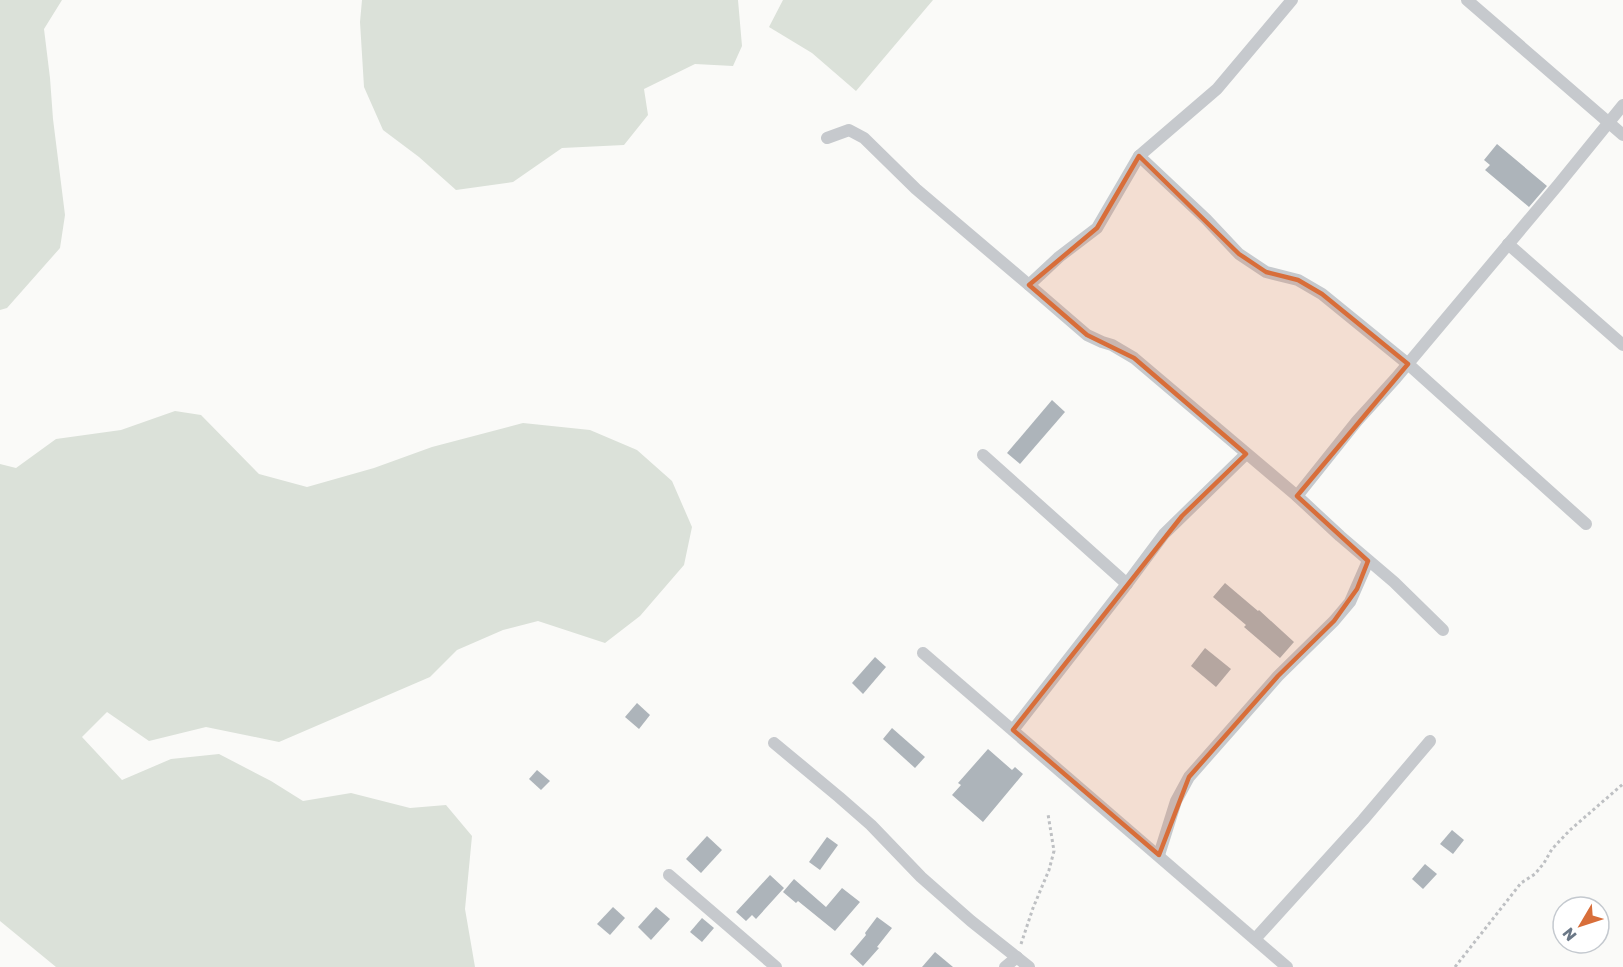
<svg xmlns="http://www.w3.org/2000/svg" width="1623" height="967" font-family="Rubik,sans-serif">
<rect width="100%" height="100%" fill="#fafaf8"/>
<g fill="#dbe1d9">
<path d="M0 0H62L44 29 50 78 53 119 65 215 60 248 7 308 0 310Z"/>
<path d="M362 0H738L742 46 733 66 695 64 644 89 648 115 624 145 562 148 513 182 456 190 419 157 383 130 364 87 360 22Z"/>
<path d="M783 0H933L856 91 812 53 769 27Z"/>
<path d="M175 411 201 415 259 474 307 487 374 468 432 447 523 423 590 430 637 450 672 481 692 527 684 565 640 616 605 643 538 621 503 630 457 650 430 677 279 742 206 727 149 741 107 712 82 737 122 780 171 759 219 754 271 781 303 801 351 793 410 808 446 805 472 836 465 909 475 967H56L0 921V464L16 468 56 439 121 430Z"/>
</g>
<g fill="#adb4ba">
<path d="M1497 144 1547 186 1529 207 1485 170 1490 165 1484 160Z"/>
<path d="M1052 400 1065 412 1020 464 1007 453Z"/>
<path d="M1225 583 1258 611 1259 610 1294 642 1280 658 1244 627 1246 625 1213 597Z"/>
<path d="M1205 648 1231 669 1216 687 1191 666Z"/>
<path d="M875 657 886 667 863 694 852 683Z"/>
<path d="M637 703 650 715 639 729 625 717Z"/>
<path d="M892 728 925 757 915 768 883 739Z"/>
<path d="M988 749 1012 770 1015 767 1023 774 983 822 952 795 961 785 958 783Z"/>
<path d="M537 770 550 781 541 790 529 779Z"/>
<path d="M1452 830 1464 840 1453 854 1440 844Z"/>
<path d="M707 836 722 850 701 873 686 859Z"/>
<path d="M827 837 838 845 820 870 809 862Z"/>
<path d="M1425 864 1437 874 1423 889 1412 879Z"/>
<path d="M770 875 784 888 756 919 752 915 746 921 736 912Z"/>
<path d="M794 879 826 907 842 888 860 902 835 931 798 901 796 903 783 892Z"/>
<path d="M613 907 625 918 610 935 597 924Z"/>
<path d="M656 907 670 919 651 940 638 927Z"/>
<path d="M877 917 892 928 877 947 879 948 863 966 850 954 866 935 865 933Z"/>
<path d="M702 918 714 928 702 942 690 932Z"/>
<path d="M935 952 953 967H922Z"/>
</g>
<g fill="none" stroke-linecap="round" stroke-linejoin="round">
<g stroke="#bec0c3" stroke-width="3" stroke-dasharray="3 3" stroke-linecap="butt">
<path d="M1021 944 1033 908 1049 870 1054 851 1048 814"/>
<path d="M1455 967 1521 883 1535 874 1544 863 1552 849 1570 830 1623 784"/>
</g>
<g stroke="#c6c9cd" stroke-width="12">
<path d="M1292 0 1217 89 1139 156 1097 228 1059 257 1029 285 1087 335 1102 342 1112 345 1134 358 1297 496 1340 536 1394 582 1443 630"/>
<path d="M1467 0 1623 135"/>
<path d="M827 138 849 130 864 138 916 189 1029 285"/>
<path d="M1139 156 1206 219 1239 254 1266 272 1298 280 1322 294 1408 364 1586 524"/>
<path d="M1508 244 1623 345"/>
<path d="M983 455 1127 584"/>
<path d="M1297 496 1357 421 1396 378 1558 185 1623 105"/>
<path d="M923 653 1287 967"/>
<path d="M1013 730 1123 589 1164 534 1246 454"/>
<path d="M774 743 839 797 871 825 921 877 971 921 1029 967"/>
<path d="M1159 855 1176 801 1189 777 1278 676 1334 621 1350 602 1368 561"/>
<path d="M669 875 776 967"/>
<path d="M1255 939 1363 820 1430 741"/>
<path d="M1005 967 1017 957"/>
</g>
</g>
<path fill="#d86e3a" fill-opacity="0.2" stroke="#d86e3a" stroke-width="4.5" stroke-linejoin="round" d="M1139 156 1239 254 1266 272 1298 280 1322 294 1408 364 1297 496 1368 561 1357 589 1334 621 1278 676 1189 777 1159 855 1013 730 1182 516 1246 454 1134 358 1087 335 1029 285 1097 228Z"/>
<g transform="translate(1581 925) rotate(231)"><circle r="28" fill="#ffffff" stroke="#c4c9cf" stroke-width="1.5"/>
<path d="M0-4.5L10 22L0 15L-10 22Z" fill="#d86e3a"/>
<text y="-9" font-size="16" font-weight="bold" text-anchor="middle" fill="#6b7887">N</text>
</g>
</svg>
